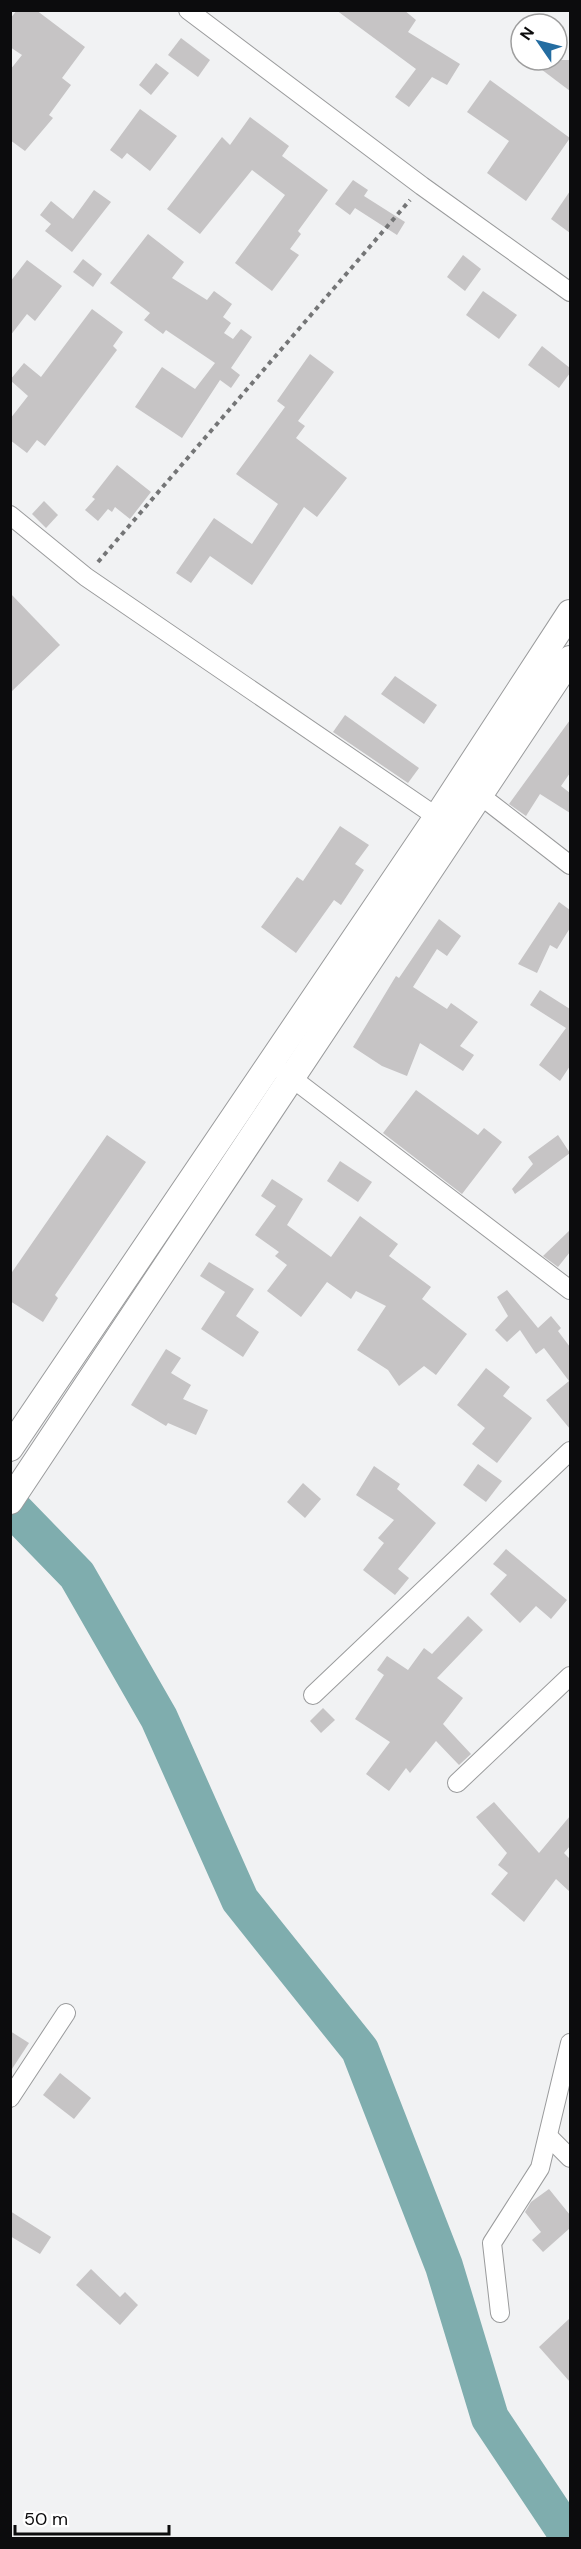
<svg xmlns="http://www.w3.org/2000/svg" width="581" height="2549" font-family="'DM Sans',sans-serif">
<rect width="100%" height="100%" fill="#f1f2f3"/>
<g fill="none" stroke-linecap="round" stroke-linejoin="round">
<path stroke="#7fadae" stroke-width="38" d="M10 1506 77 1575 159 1718 240 1900 360 2050 444 2266 490 2418 570 2538"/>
</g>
<g fill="#c6c4c5">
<path d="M17 10H36L85 47 62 78 71 85 49 115 53 118 25 151 10 140V70L22 55 10 47V19Z"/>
<path d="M336 10H404L416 20 408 32 460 64 447 85 432 77 409 107 395 97 416 69Z"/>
<path d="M181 38 210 60 198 77 168 55Z"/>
<path d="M529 60H570V91Z"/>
<path d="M156 63 169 73 151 95 139 85Z"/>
<path d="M490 80 570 138 526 201 487 173 509 141 467 112Z"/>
<path d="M140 109 177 136 150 171 127 153 122 159 110 150Z"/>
<path d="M250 117 289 146 282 156 328 190 298 231 301 234 290 249 299 255 272 291 235 263 285 195 252 170 200 234 167 209 222 137 230 145Z"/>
<path d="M353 180 368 190 364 196 405 222 397 235 355 208 350 215 335 204Z"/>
<path d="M94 190 111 202 72 252 45 231 51 224 40 215 51 201 73 219Z"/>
<path d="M570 191V233L551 219Z"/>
<path d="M148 234 184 262 172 278 207 300 214 291 232 304 223 317 231 323 224 333 233 339 241 329 252 337 231 368 240 375 231 388 220 380 182 438 135 407 162 367 195 389 215 363 166 330 163 334 144 320 150 313 110 283Z"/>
<path d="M463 255 481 269 465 291 447 277Z"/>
<path d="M83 259 102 274 93 287 73 272Z"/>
<path d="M27 260 62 286 35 321 27 314 10 336V282Z"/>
<path d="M483 291 517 315 499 339 466 315Z"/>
<path d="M92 309 123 332 113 346 117 350 45 446 37 440 27 453 10 440V419L28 396 10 380 24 363 41 377Z"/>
<path d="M542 346 570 368V373L559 388 528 365Z"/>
<path d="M310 354 334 372 298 421 305 426 296 438 347 478 317 517 304 507 252 585 210 556 191 583 176 573 214 518 252 544 278 504 236 474 285 407 277 401Z"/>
<path d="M117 465 151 492 130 519 115 507 112 512 108 509 98 521 85 510 95 499 92 497Z"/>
<path d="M44 501 58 515 46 528 32 514Z"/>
<path d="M10 593 60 645 10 693Z"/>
<path d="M395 676 437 705 424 724 381 694Z"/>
<path d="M345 715 419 768 408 783 333 732Z"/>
<path d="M570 720V773L561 786 570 793V813L540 794 526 816 509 804Z"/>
<path d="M340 826 369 845 355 864 364 870 341 905 334 900 296 953 261 927 297 877 303 881Z"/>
<path d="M559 902 570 910V928L557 949 550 945 537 973 518 964Z"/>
<path d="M439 919 461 936 447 956 437 949 413 987 447 1009 451 1003 478 1022 460 1046 474 1055 463 1071 420 1043 407 1076 382 1066 353 1047 396 976 399 978Z"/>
<path d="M540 990 570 1009V1066L560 1081 539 1065 566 1028 530 1005Z"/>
<path d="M416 1090 478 1135 484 1128 502 1142 462 1194 383 1133Z"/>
<path d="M107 1135 146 1162 55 1295 58 1298 43 1322 10 1301V1275Z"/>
<path d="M558 1135 570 1153 515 1194 512 1189 533 1164 528 1157Z"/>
<path d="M340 1161 372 1182 358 1202 327 1181Z"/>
<path d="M272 1179 303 1199 287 1225 331 1257 360 1216 398 1244 389 1256 431 1287 422 1299 467 1334 436 1375 424 1366 399 1386 388 1370 357 1350 386 1306 356 1291 351 1299 327 1282 301 1317 267 1291 287 1265 275 1256 279 1252 255 1235 276 1206 261 1196Z"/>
<path d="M570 1230V1252L558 1267 543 1256Z"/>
<path d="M209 1262 254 1289 236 1316 259 1332 243 1357 201 1329 225 1292 200 1276Z"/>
<path d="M507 1290 538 1328 551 1316 561 1328 558 1331 570 1347V1429L546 1400 569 1381 544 1348 536 1354 520 1330 507 1342 495 1330 508 1316 497 1297Z"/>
<path d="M166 1349 181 1358 171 1373 191 1385 183 1399 208 1410 196 1435 168 1423 166 1426 131 1405Z"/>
<path d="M486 1368 510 1387 503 1396 532 1418 497 1463 472 1444 485 1428 457 1405Z"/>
<path d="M478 1464 502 1481 486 1502 463 1485Z"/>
<path d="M374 1466 400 1484 397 1489 436 1523 398 1569 409 1578 395 1595 363 1570 384 1543 378 1538 394 1520 356 1495Z"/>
<path d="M303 1483 321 1499 305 1518 287 1502Z"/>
<path d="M506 1549 567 1600 551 1619 536 1606 520 1623 490 1594 507 1575 493 1564Z"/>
<path d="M468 1616 483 1630 437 1678 463 1698 443 1724 471 1754 459 1765 436 1741 410 1773 406 1768 389 1791 366 1774 390 1742 355 1719 384 1675 377 1670 387 1656 408 1670 424 1648 432 1654Z"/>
<path d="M323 1708 335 1720 321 1733 310 1721Z"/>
<path d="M494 1802 539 1853 570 1816V1846L564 1853 570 1859V1892L556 1879 524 1922 491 1894 508 1873 498 1865 507 1853 476 1817Z"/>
<path d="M10 2031 29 2043 10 2072Z"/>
<path d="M60 2073 91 2098 74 2119 43 2095Z"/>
<path d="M549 2189 570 2215V2228L543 2252 532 2240 541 2232 525 2212 531 2202Z"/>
<path d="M10 2211 51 2237 40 2254 10 2236Z"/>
<path d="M91 2269 120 2297 125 2292 138 2305 120 2325 76 2285Z"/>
<path d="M570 2318V2382L539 2347Z"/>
</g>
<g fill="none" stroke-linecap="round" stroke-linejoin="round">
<defs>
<g id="street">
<path d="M188 10 422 186 570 292"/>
<path d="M10 515 86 577 437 817"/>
<path d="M481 796 570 865"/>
<path d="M284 1072 570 1290"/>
<path d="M313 1695 570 1451"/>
<path d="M457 1783 570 1676"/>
<path d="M10 2098 66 2013"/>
<path d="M548 2136 570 2158"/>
<path d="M500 2313 492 2243 540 2168 570 2043"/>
</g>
<g id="secondary">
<path d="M10 1448 437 817 570 613"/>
<path d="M10 1501 570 659"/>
</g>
</defs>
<use href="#street" stroke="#9a9b9c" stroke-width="20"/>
<use href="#secondary" stroke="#9a9b9c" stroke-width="28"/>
<path stroke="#747576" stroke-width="4" stroke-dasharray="4.5 4.5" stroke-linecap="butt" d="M98 562 410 200"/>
<use href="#street" stroke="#fff" stroke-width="18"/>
<use href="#secondary" stroke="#fff" stroke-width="26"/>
</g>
<rect width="581" height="2549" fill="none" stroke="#0c0c0d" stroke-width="24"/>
<g transform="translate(539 42) rotate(305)"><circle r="28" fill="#ffffff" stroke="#9e9e9e" stroke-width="1.5"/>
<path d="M0-4.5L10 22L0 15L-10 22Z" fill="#246da1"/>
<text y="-9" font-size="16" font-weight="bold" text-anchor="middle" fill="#0c0c0d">N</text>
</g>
<path d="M15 2525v9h154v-9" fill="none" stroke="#0c0c0d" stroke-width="3"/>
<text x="24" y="2525" font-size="18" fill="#0c0c0d" stroke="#ffffff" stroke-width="4.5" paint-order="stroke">50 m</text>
</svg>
